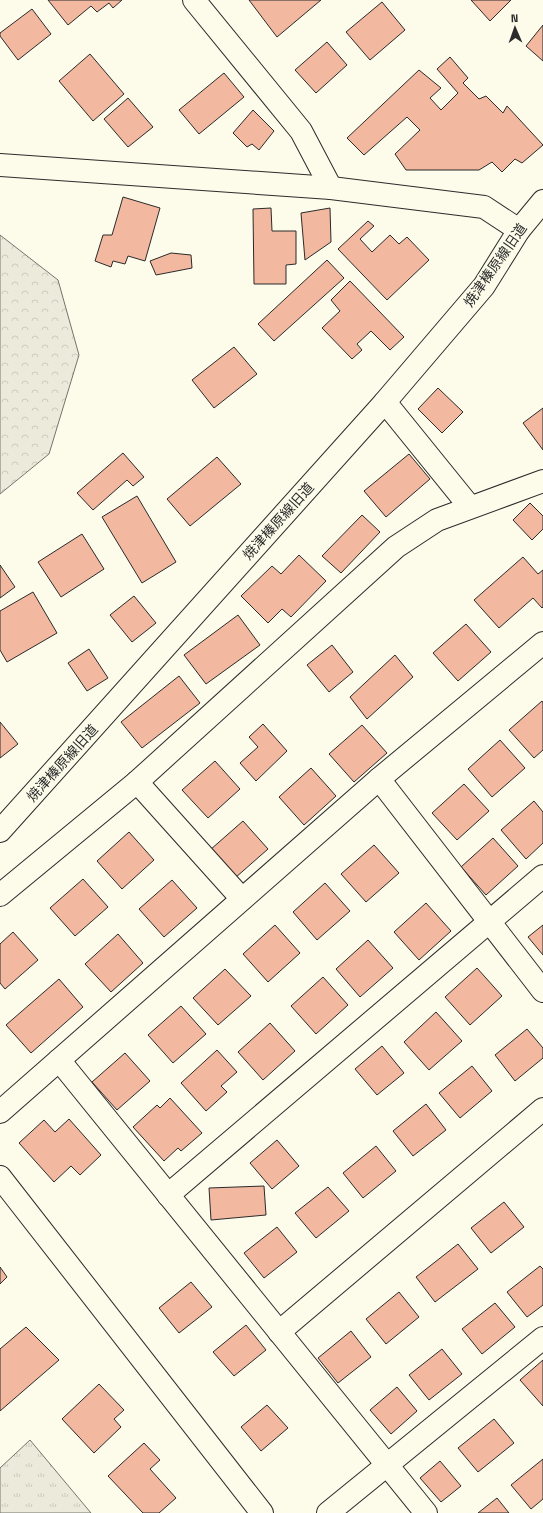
<svg xmlns="http://www.w3.org/2000/svg" width="543" height="1513" font-family="'Space Grotesk','Noto Sans JP',sans-serif">
<defs>
<pattern id="grass-tufts" width="24" height="20" patternUnits="userSpaceOnUse"><rect width="24" height="20" fill="#ecebdb"/><path d="M3 7l-1-3M5 7V3M7 7l1-3M15 17l-1-3M17 17v-4M19 17l1-3" fill="none" stroke="#cbcabc"/></pattern>
<pattern id="forest-crowns" width="20" height="18" patternUnits="userSpaceOnUse"><rect width="20" height="18" fill="#ecebdb"/><path d="M2 6a3 3 0 1 1 6 0M12 15a3 3 0 1 1 6 0" fill="none" stroke="#cbcabc"/></pattern>
</defs>
<rect width="100%" height="100%" fill="#fdfbea"/>
<path fill="url(#grass-tufts)" stroke="#74746e" d="M30 1440 91 1513H0V1468Z"/>
<path fill="url(#forest-crowns)" stroke="#74746e" d="M0 235 58 280 79 355 49 454 0 494Z"/>
<g fill="#f2b8a0" stroke="#2b2b2b">
<path d="M48 0H122L113 8 109 3 97 12 91 6 68 25Z"/>
<path d="M249 0H321L277 37Z"/>
<path d="M471 0H511L490 21Z"/>
<path d="M382 2 405 30 370 60 346 32Z"/>
<path d="M32 9 51 34 18 60 0 36V33Z"/>
<path d="M543 25V61L526 46Z"/>
<path d="M327 42 347 65 316 93 295 70Z"/>
<path d="M90 54 124 94 93 121 59 81Z"/>
<path d="M450 57 468 78 463 83 479 99 486 96 503 113 507 106 543 145 522 163 515 159 502 172 492 162 479 170H406L395 154 420 130 407 117 364 155 347 138 419 70 441 88 430 98 441 110 458 93 437 69Z"/>
<path d="M224 73 244 97 199 134 179 110Z"/>
<path d="M128 98 153 127 128 147 104 119Z"/>
<path d="M253 110 274 131 259 150 252 144 247 147 233 133Z"/>
<path d="M123 197 160 208 145 261 128 256 125 264 113 261 111 267 95 261 103 235H112Z"/>
<path d="M271 208 272 231H296V264L286 265V284H254L253 209Z"/>
<path d="M330 208 331 242 305 260 301 213Z"/>
<path d="M368 221 374 226 360 239 372 252 390 235 399 244 407 237 429 260 387 300 338 249Z"/>
<path d="M171 253 191 255 192 268 156 275 150 261Z"/>
<path d="M327 260 344 278 274 341 258 324Z"/>
<path d="M350 281 404 337 390 350 371 331 357 344 362 350 352 359 322 328 340 311 331 300Z"/>
<path d="M234 347 257 374 214 408 192 380Z"/>
<path d="M438 388 463 412 442 433 418 409Z"/>
<path d="M543 408V450L523 423Z"/>
<path d="M123 453 144 477 133 486 127 480 93 510 77 493Z"/>
<path d="M409 454 430 479 386 517 364 491Z"/>
<path d="M217 457 241 484 190 526 167 499Z"/>
<path d="M137 496 176 562 142 583 102 517Z"/>
<path d="M530 503 543 516V529L532 540 513 520Z"/>
<path d="M362 515 380 532 341 573 322 556Z"/>
<path d="M82 534 104 569 61 597 38 562Z"/>
<path d="M299 555 326 581 291 617 282 609 268 623 241 596 272 566 281 574Z"/>
<path d="M523 557 538 574 543 570V607L542 608 533 598 499 628 474 600Z"/>
<path d="M0 565 15 587 0 598Z"/>
<path d="M33 592 57 633 7 662 0 650V611Z"/>
<path d="M134 596 156 623 132 642 110 615Z"/>
<path d="M238 615 260 645 206 684 184 655Z"/>
<path d="M466 624 491 652 458 681 433 653Z"/>
<path d="M332 645 353 672 329 692 307 665Z"/>
<path d="M89 649 108 678 87 691 68 663Z"/>
<path d="M395 655 413 677 367 719 350 697Z"/>
<path d="M179 676 200 703 142 748 121 722Z"/>
<path d="M542 701 543 703V750L534 758 509 730Z"/>
<path d="M0 722 18 744 0 758Z"/>
<path d="M263 724 287 751 256 781 240 763 258 747 249 737Z"/>
<path d="M362 725 387 753 354 782 329 754Z"/>
<path d="M500 740 525 768 492 797 468 769Z"/>
<path d="M215 761 240 789 208 818 182 790Z"/>
<path d="M311 768 336 796 304 825 279 797Z"/>
<path d="M464 784 489 811 457 840 432 813Z"/>
<path d="M534 801 543 812V843L526 859 501 830Z"/>
<path d="M243 821 268 849 235 878 210 850Z"/>
<path d="M129 832 154 860 122 889 97 861Z"/>
<path d="M493 838 518 866 486 895 461 867Z"/>
<path d="M374 845 399 873 366 902 341 874Z"/>
<path d="M83 879 108 907 75 936 50 908Z"/>
<path d="M172 880 197 908 164 937 139 909Z"/>
<path d="M325 883 350 911 317 940 293 912Z"/>
<path d="M426 903 451 931 419 960 394 932Z"/>
<path d="M275 925 300 953 268 982 243 954Z"/>
<path d="M543 925V955L528 937Z"/>
<path d="M13 932 38 960 5 989 0 983V944Z"/>
<path d="M118 934 143 963 111 992 85 964Z"/>
<path d="M368 940 393 968 360 997 336 969Z"/>
<path d="M477 968 502 996 470 1025 445 997Z"/>
<path d="M225 969 251 996 218 1025 193 998Z"/>
<path d="M323 977 348 1005 316 1034 291 1006Z"/>
<path d="M59 979 83 1007 31 1053 6 1025Z"/>
<path d="M181 1006 206 1034 173 1063 148 1035Z"/>
<path d="M436 1012 462 1041 429 1070 404 1042Z"/>
<path d="M270 1023 295 1051 263 1080 238 1052Z"/>
<path d="M527 1029 543 1048V1058L515 1081 495 1055Z"/>
<path d="M382 1046 404 1073 377 1095 355 1069Z"/>
<path d="M217 1050 237 1072 221 1086 227 1092 206 1111 181 1083Z"/>
<path d="M125 1053 150 1081 117 1110 92 1082Z"/>
<path d="M472 1066 492 1091 460 1118 439 1093Z"/>
<path d="M170 1098 202 1133 181 1151 178 1148 164 1161 133 1127 157 1105 160 1108Z"/>
<path d="M426 1104 446 1130 413 1156 393 1131Z"/>
<path d="M69 1119 101 1155 80 1175 71 1166 54 1182 19 1143 44 1120 55 1132Z"/>
<path d="M277 1140 299 1166 272 1189 250 1163Z"/>
<path d="M376 1146 396 1171 363 1198 343 1173Z"/>
<path d="M264 1186 266 1215 211 1220 209 1188Z"/>
<path d="M328 1187 349 1211 316 1238 295 1213Z"/>
<path d="M504 1202 524 1227 491 1253 471 1228Z"/>
<path d="M277 1227 297 1252 264 1278 244 1253Z"/>
<path d="M458 1244 478 1269 435 1302 416 1277Z"/>
<path d="M540 1266 543 1269V1305L527 1317 507 1292Z"/>
<path d="M0 1267 7 1277 0 1284Z"/>
<path d="M191 1282 212 1307 179 1333 159 1308Z"/>
<path d="M399 1292 419 1317 386 1344 366 1319Z"/>
<path d="M495 1303 515 1327 482 1354 462 1329Z"/>
<path d="M246 1325 266 1350 234 1376 213 1352Z"/>
<path d="M26 1327 59 1360 0 1411V1349Z"/>
<path d="M351 1331 371 1357 338 1383 318 1358Z"/>
<path d="M442 1349 462 1374 429 1400 409 1375Z"/>
<path d="M543 1360V1406L520 1380Z"/>
<path d="M99 1384 124 1410 114 1419 121 1427 94 1453 62 1419Z"/>
<path d="M397 1387 417 1411 391 1434 370 1410Z"/>
<path d="M267 1405 288 1428 261 1451 241 1427Z"/>
<path d="M494 1419 514 1443 478 1472 458 1448Z"/>
<path d="M144 1443 160 1460 150 1469 176 1498 159 1513H143L108 1476Z"/>
<path d="M543 1459V1499L531 1509 511 1485Z"/>
<path d="M440 1461 461 1486 441 1502 420 1478Z"/>
<path d="M497 1498 509 1513H478Z"/>
</g>
<g fill="none" stroke-linecap="round" stroke-linejoin="round">
<defs>
<g id="street">
<path d="M385 402 470 507"/>
<path d="M379 779 543 991"/>
<path d="M137 782 242 899"/>
<path d="M0 895 137 782 396 547 437 520 543 481"/>
<path d="M59 1060 426 1513"/>
<path d="M0 1112 379 779 543 643"/>
<path d="M168 1195 543 876"/>
<path d="M279 1332 543 1109"/>
<path d="M328 1513 543 1338"/>
</g>
<g id="secondary">
<path d="M194 0 301 131 331 188"/>
<path d="M0 165 331 188 484 207 519 230"/>
<path d="M0 831 385 402 484 286 519 230 543 201"/>
<path d="M0 1177 262 1513"/>
</g>
</defs>
<use href="#street" stroke="#2b2b2b" stroke-width="24"/>
<use href="#secondary" stroke="#2b2b2b" stroke-width="24"/>
<use href="#street" stroke="#fdfbea" stroke-width="22"/>
<use href="#secondary" stroke="#fdfbea" stroke-width="22"/>
</g>
<g text-anchor="middle" stroke-width="3" stroke-linejoin="round" paint-order="stroke">
<g font-size="14" fill="#2b2b2b" stroke="#fdfbea">
<text transform="translate(495 265) rotate(-55)" y="5">焼津榛原線旧道</text>
<text transform="translate(278 521) rotate(-48)" y="5">焼津榛原線旧道</text>
<text transform="translate(62 763) rotate(-48)" y="5">焼津榛原線旧道</text>
</g>
</g>
<g transform="translate(515 28) rotate(358)" stroke="#fdfbea" stroke-width="3" paint-order="stroke">
<path d="M0-3L7 15L0 10L-7 15Z" fill="#2b2b2b"/>
<text y="-6" font-size="11" font-weight="bold" text-anchor="middle" fill="#2b2b2b">N</text>
</g>
</svg>
